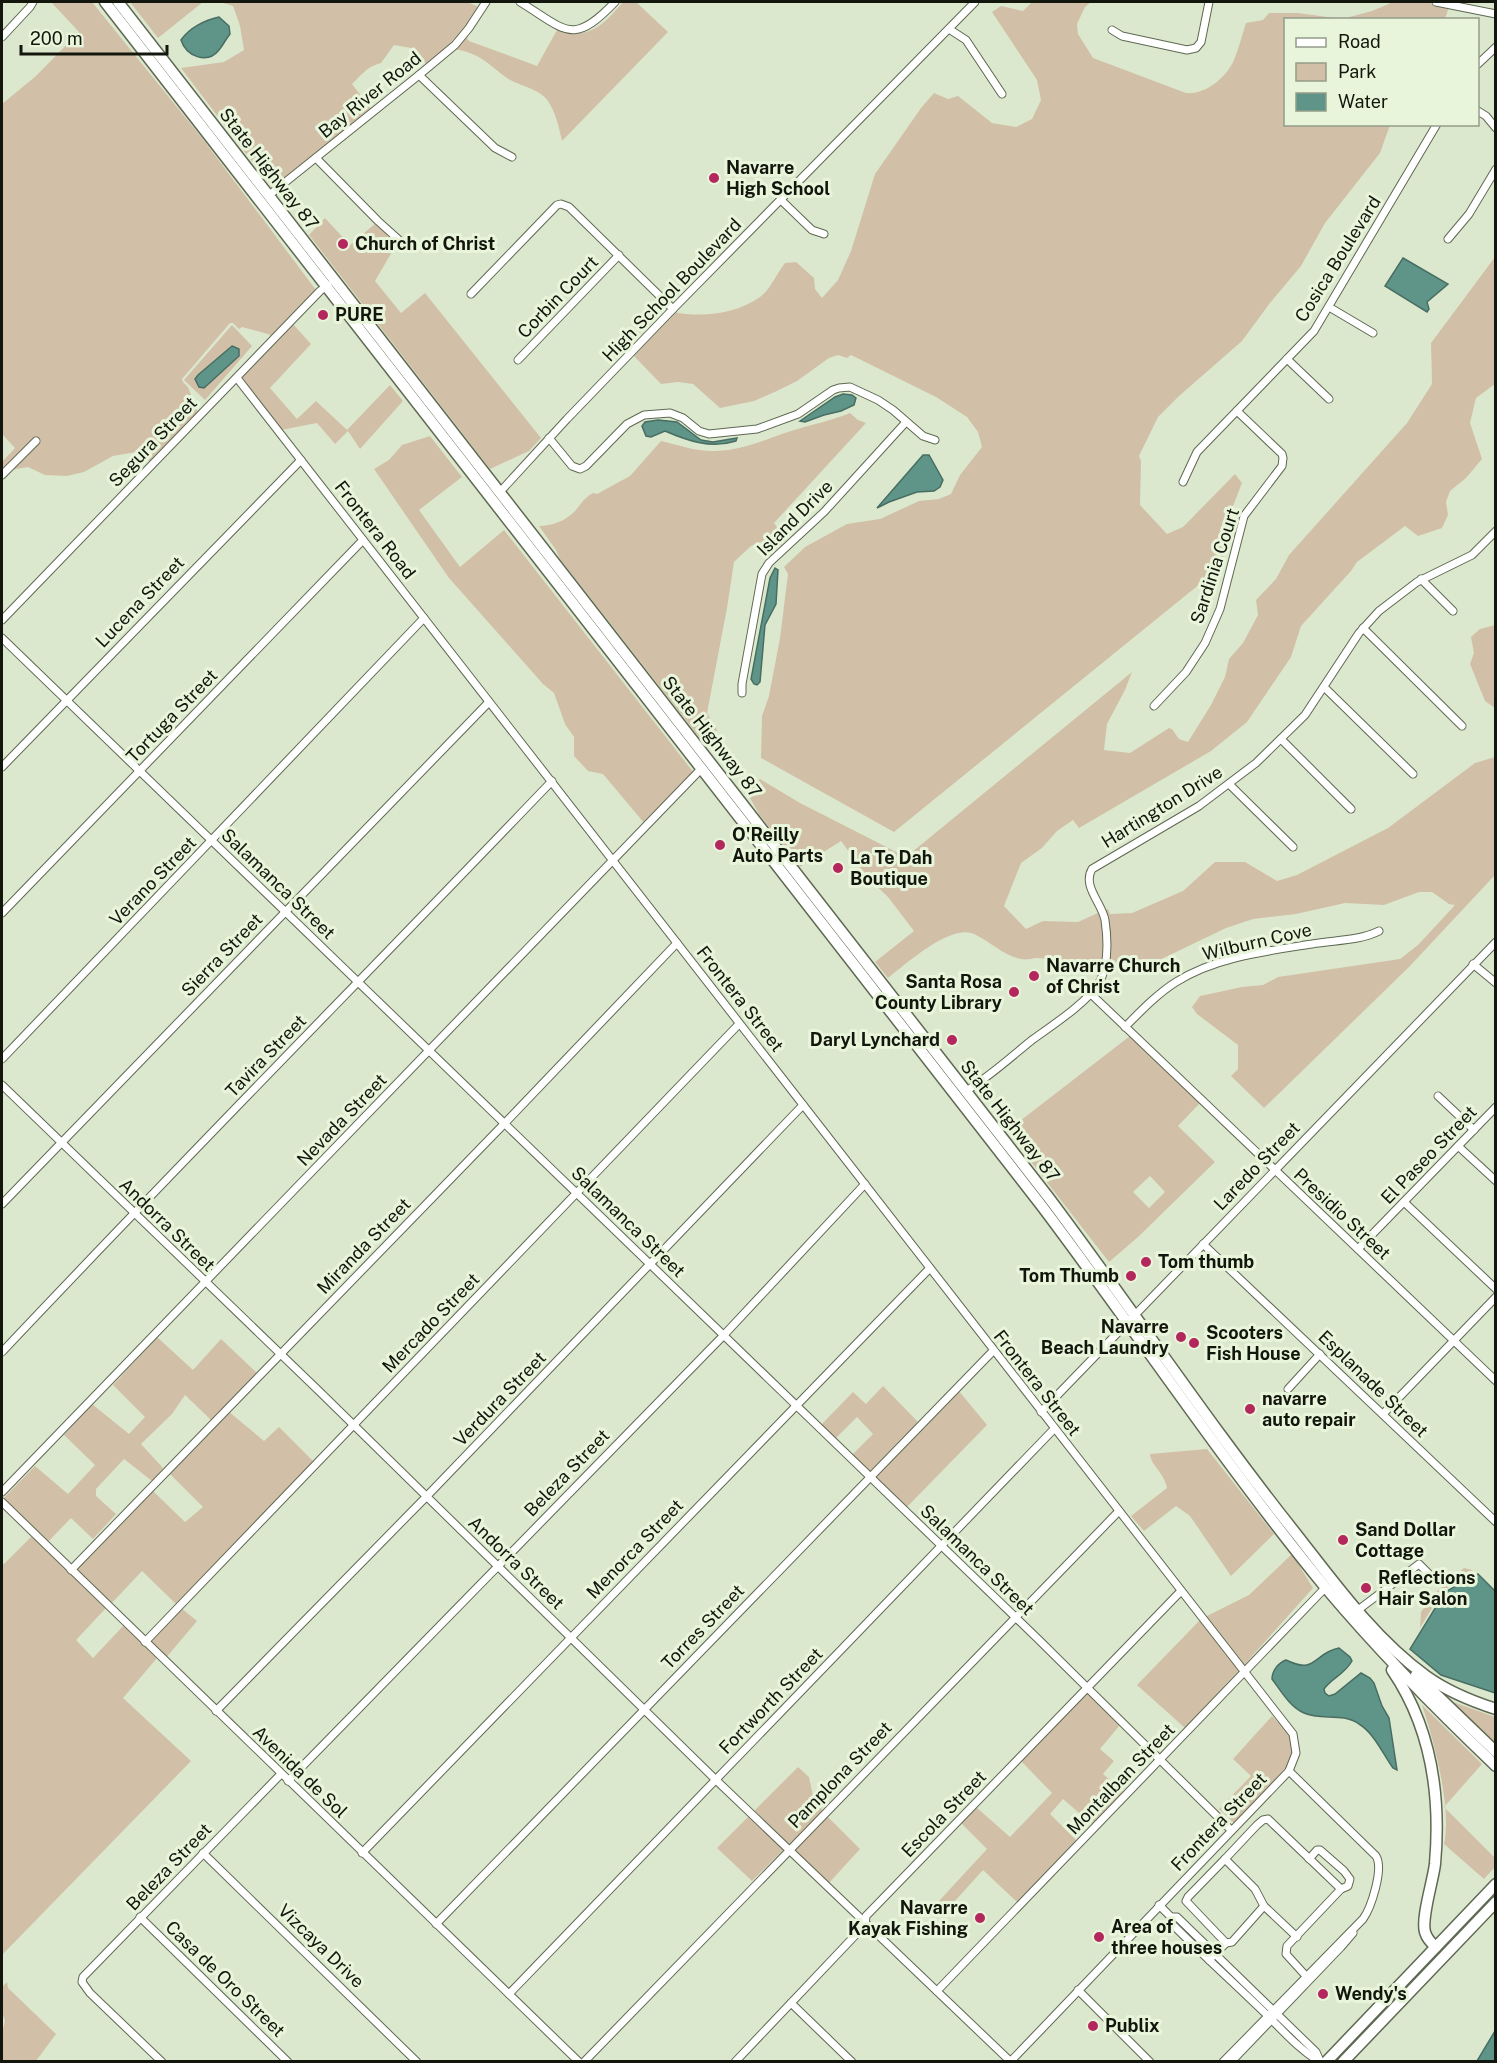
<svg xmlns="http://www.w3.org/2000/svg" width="1497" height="2063" font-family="'Public Sans',sans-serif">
<rect width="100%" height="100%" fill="#dce8ce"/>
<g fill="#d1c0a7" fill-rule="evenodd">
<path d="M51 2H92L202 138 316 290 271 336 268 334 242 327 239 329 233 323H230L182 379 183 382 188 387 198 413 151 462 136 452 113 456 84 472 67 476 45 475 28 467 11 470 39 442 36 438 2 471V462L15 448 2 434V104L36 76 79 32Z"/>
<path d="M130 2H203L158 38Z"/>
<path d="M220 2H467L479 7C465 31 447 47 427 65L411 48 394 45 381 63C368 66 361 75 352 84L372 110 273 189 181 68 224 62 244 50 240 26 233 6Z"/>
<path d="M623 2H636L668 32 562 141C559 128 556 113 548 101 539 88 519 86 507 78 488 64 480 53 454 49L470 32 467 38 469 41 537 66 557 30C589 41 604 24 623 2Z"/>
<path d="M1032 2H1091L1085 7 1077 24 1078 34 1093 58 1186 93C1205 95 1226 78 1234 60 1239 48 1242 35 1246 23L1263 20 1269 13H1298L1342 19 1372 11 1393 2H1424L1449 7 1445 19 1286 20V124L1390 125 1380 153 1325 223 1301 266 1270 303 1242 341 1178 397 1158 417 1139 456 1141 461 1140 505 1167 534 1183 527 1235 474 1242 483 1228 519 1222 566 894 832 761 758 762 716 769 696 780 638 788 574 784 567 805 547 847 524 880 519 919 501 939 499 951 494 960 475 982 447 978 432 967 417 936 397 851 355 847 358 838 355 829 358 797 381 777 391 754 401 720 408 693 384 678 382 661 384 633 355 674 312C702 318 736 314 760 297 770 290 777 273 785 263L796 262 814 278 815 289 822 298 838 280 851 251 875 174 921 108 934 93 948 99 958 96 992 123 1016 127 1032 119 1041 100 1037 80 992 12 1001 6 1023 11Z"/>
<path d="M325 218 350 245 376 223 396 245 375 281 401 313 425 293 541 438 529 451 490 469 309 235Z"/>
<path d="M1495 257V384L1476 398 1470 423 1482 459 1466 478 1450 491 1446 502 1448 515 1442 528 1418 536 1405 526 1357 562 1351 571 1301 626 1291 657 1247 722 1211 751 1079 828 1073 820 1057 831 1042 848 1021 863 1004 906 1026 929 1043 921 1078 922 1100 912 1103 928V963H1087L1072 975C1060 964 1053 958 1035 958 1031 959 1026 960 1021 959 1005 956 990 942 976 935 953 921 906 964 888 978L875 962 914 931 888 897 868 878 841 841 800 867 759 814 746 791 760 779 800 803 906 857 1132 672 1125 690 1107 724 1104 750 1130 753 1169 728 1172 729 1179 739 1188 742 1211 705 1225 677 1229 659 1243 643 1258 615 1256 600 1276 579 1289 555 1407 423 1432 384 1431 343Z"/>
<path d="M292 323 311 344 270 388 297 419 316 401 347 430 390 385 403 401 360 449 348 431 335 444 317 423 281 430 240 378Z"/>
<path d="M232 325 252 346 205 400 184 380Z"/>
<path d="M850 413 858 420 866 423 774 523 786 540 774 551 767 543 761 542 751 546 734 562 727 608 707 713 717 730 707 747 560 559 556 550 539 526C551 526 566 521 575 511 581 504 584 498 593 493L597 494 630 476 661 441C679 445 697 452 716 451 747 450 772 436 801 428 818 423 833 420 850 413Z"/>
<path d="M430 436 462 477 419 510 460 567 504 530 694 773 645 824 603 774 588 771 574 756V737L565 724 554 693 543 684 449 578 374 469 389 460 402 445Z"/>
<path d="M1495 625H1496L1495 708 1485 701 1470 664 1474 653 1471 637 1480 629Z"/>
<path d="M1495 757V875L1409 967 1264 1108 1231 1076 1238 1069V1045L1197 1014 1192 1007 1200 996 1242 987 1263 985 1278 977 1400 959 1418 945 1455 905 1449 904 1432 892H1419L1384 905 1345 903 1296 914 1253 919 1226 928 1147 966 1109 963 1105 910 1108 909 1110 914 1132 913 1183 891 1215 862H1245L1277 881 1297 875 1388 828 1475 763Z"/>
<path d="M1130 1036 1200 1103 1178 1126 1215 1162 1138 1237 1109 1262 1007 1131ZM1150 1176 1165 1192 1149 1208 1133 1192Z"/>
<path d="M157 1337 193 1370 221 1339 257 1373 211 1420 185 1395 172 1414 141 1444 163 1468 152 1481 124 1459 96 1489V1496L116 1514 93 1539 71 1518 47 1543 2 1500 35 1466 68 1494 95 1465 64 1435 92 1404 129 1434 145 1417 113 1385Z"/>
<path d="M883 1386 918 1422 868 1473 851 1456 873 1434 857 1417 834 1440 820 1426 853 1392 866 1404Z"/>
<path d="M958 1390 987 1425 905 1509 872 1477Z"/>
<path d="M228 1411 264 1441 279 1427 314 1462 176 1604 142 1571 110 1605 75 1570 152 1490 185 1522 203 1507 169 1473Z"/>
<path d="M1207 1449 1274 1534 1231 1576 1190 1516 1176 1506 1144 1531 1131 1516 1167 1488C1164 1472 1151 1466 1150 1454Z"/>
<path d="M32 1536 106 1608 76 1640 93 1658 124 1625 157 1658 123 1698 191 1761 2 1955V1563L4 1564Z"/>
<path d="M1292 1554 1313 1588 1244 1665 1205 1617 1249 1595Z"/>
<path d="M1464 1568 1472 1570 1475 1573 1443 1590 1420 1628 1421 1612 1434 1594Z"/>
<path d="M181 1608 197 1621 165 1659 148 1643Z"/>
<path d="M1201 1619 1240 1669 1185 1728 1137 1685Z"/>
<path d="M1088 1692 1120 1725 1100 1749 1114 1761 1103 1774 1124 1792 1093 1825 1063 1799 1050 1814 1077 1841 1018 1903 983 1870 944 1913 939 1901 987 1849 961 1823 976 1807 1010 1837 1052 1793 1021 1761Z"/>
<path d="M1453 1702 1495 1717V1743L1453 1703Z"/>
<path d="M1422 1705 1482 1764 1444 1807 1495 1858V1867L1484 1879 1444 1844C1452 1809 1434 1740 1422 1705Z"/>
<path d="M1272 1716 1290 1735 1293 1752 1289 1765 1234 1823 1219 1809 1251 1776 1233 1759Z"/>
<path d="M798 1767 809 1777 813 1796 823 1811 789 1846 753 1812Z"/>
<path d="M750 1815 785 1848 752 1881 717 1848Z"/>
<path d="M826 1815 860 1849 829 1883 793 1850Z"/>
<path d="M7 1982 8 1988 56 2034 36 2061H2V2033L5 2021 2 2012V1987Z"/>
</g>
<g fill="#5f9488" stroke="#486e63" stroke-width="1.5">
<path d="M219 17 229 26 230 34C226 39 223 45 219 50 207 65 186 56 181 40 189 28 205 20 219 17Z"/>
<path d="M1403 258 1448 284 1427 302 1429 309 1427 312 1385 286Z"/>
<path d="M232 346 239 349V356L204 388 199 387 195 379 198 375Z"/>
<path d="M843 394 852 395 856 398 854 405 841 411 824 415 805 422 800 421 835 397Z"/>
<path d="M658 420 677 422 701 440 713 442 737 438 736 441C711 449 688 441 665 431L651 437 646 436 642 426 645 422Z"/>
<path d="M923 455H929L943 480 940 487 934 491 917 492 889 502 877 508Z"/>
<path d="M775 568 778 570 776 604 765 625 760 682 757 685 754 684 751 679 770 578Z"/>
<path d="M1478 1574 1495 1591V1693L1441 1675 1410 1649 1445 1592Z"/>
<path d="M1339 1648 1350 1657 1352 1661C1344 1675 1333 1677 1324 1689L1325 1693 1329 1696 1335 1694 1361 1673 1370 1678 1374 1683 1382 1706 1389 1718 1397 1770 1393 1768C1383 1754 1374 1733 1359 1724 1342 1712 1321 1721 1304 1713 1290 1707 1281 1691 1272 1679 1272 1671 1278 1663 1286 1660 1317 1675 1313 1653 1339 1648Z"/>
<path d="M1495 2031V2061H1477Z"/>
</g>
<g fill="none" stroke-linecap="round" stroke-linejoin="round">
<defs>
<g id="minor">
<path d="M520 2C566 30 572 47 615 2"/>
<path d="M1436 2 1496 14"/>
<path d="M949 29 966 40 1002 94"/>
<path d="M1112 30 1122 36 1187 50 1196 48 1201 42 1209 2"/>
<path d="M2 37 30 7 33 2"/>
<path d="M1478 64 1496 47"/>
<path d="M419 75 495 148 512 157"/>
<path d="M1478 111 1486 116 1496 128"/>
<path d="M316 158 378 221 408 248"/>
<path d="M268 196 419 75 455 45 469 28 486 2"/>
<path d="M781 200 812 230 824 234"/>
<path d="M1448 239 1469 214 1496 169"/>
<path d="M471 294 557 205 561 204 569 207 673 309"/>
<path d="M1329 307 1373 333"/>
<path d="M1287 359 1329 399"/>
<path d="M518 360 619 255"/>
<path d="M237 378 1293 1734 1296 1753 1289 1771 1011 2061"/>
<path d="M549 438 572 466 580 469 586 466 627 424 644 415 670 413 683 418 699 431 709 434 757 429 798 414 833 390 839 388 850 387 878 400 893 410 923 436 935 440"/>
<path d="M2 475 36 441"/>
<path d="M1183 482 1197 452 1314 331 1437 124"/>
<path d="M499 493 567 419 673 309 975 2"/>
<path d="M1421 579 1453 611"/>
<path d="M2 620 320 291 328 285"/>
<path d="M1363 628 1462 726"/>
<path d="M2 638 1038 1639 1231 1830"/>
<path d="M1324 687 1413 774"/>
<path d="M742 693V684L762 574 769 563 824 512 906 422"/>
<path d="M1154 706 1186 672 1205 643 1220 609 1244 516 1282 466 1283 458 1282 454 1237 411"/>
<path d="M1281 739 1351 809"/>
<path d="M2 767 301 460"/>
<path d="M1229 784 1293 847"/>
<path d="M2 913 363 540"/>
<path d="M1473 964 1496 983"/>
<path d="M1091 994 1496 1381"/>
<path d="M1125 1027C1141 1011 1157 994 1176 982 1215 957 1267 951 1312 944 1334 940 1359 941 1379 931"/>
<path d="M2 1059 424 618"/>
<path d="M2 1085 320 1392 716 1780 1011 2062"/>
<path d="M966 1091C989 1077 1011 1057 1032 1040 1050 1027 1088 1002 1099 983 1109 965 1108 941 1105 920 1102 903 1082 886 1092 869L1199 806 1256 763 1305 715 1359 633 1379 611 1417 582 1472 555 1496 531"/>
<path d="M1438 1096 1474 1130"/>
<path d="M1458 1146 1496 1181"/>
<path d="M1404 1202 1496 1289"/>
<path d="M2 1204 489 702"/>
<path d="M1203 1244 1496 1522"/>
<path d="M1358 1249 1496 1107"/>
<path d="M2 1352C183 1160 369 972 552 781"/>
<path d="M1288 1389 1320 1354"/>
<path d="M1041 1412 1496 942"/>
<path d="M1383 1414 1496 1297"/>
<path d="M2 1492 702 768"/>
<path d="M2 1502 579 2062"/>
<path d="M71 1570 504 1124 677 943"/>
<path d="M1358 1610 1419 1564 1430 1575"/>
<path d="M145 1642 739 1024"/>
<path d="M216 1711 426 1497 803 1105"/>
<path d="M288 1781 723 1336 865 1184"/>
<path d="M203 1853 417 2062"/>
<path d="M362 1853 930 1268"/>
<path d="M1225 1859 1257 1825 1263 1820 1268 1819 1341 1889"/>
<path d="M1159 1905 1171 1917H1177L1316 2052 1320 2061"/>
<path d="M140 1917 288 2062"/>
<path d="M1171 1917V1923C1203 1955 1236 1985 1268 2016 1284 2032 1300 2050 1320 2062"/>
<path d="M436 1924 993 1351"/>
<path d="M1226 1943 1232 1942 1264 1906"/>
<path d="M1209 1960 1226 1943 1186 1901 1188 1897 1225 1859 1255 1889 1264 1906 1297 1937"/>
<path d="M1306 1976 1286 1954 1287 1946 1341 1889 1348 1886 1350 1879 1344 1871 1320 1850H1317L1309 1859"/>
<path d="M1078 1990 1150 2062"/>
<path d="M937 1991 1326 1587"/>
<path d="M509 1994 1054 1429"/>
<path d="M791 2003 852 2062"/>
<path d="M162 2062 90 1993 82 1982 83 1977 281 1774"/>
<path d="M584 2062 1119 1511"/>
<path d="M735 2062 865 1925 866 1916 1181 1591"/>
<path d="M1223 2062 1363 1919C1371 1908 1384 1869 1376 1856L1289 1771"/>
<path d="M1231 2062 1341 1947 1353 1933"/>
</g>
<g id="highway">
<path d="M105 2 1041 1205C1137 1332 1225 1465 1326 1588 1379 1651 1436 1709 1496 1766"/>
<path d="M118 2 1049 1198C1133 1310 1210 1426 1297 1535 1336 1585 1375 1639 1426 1676 1447 1691 1471 1701 1496 1709"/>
<path d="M1392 1670C1431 1727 1441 1796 1435 1864 1433 1881 1421 1918 1425 1932 1427 1939 1431 1943 1436 1947"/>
<path d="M1416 1675 1496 1752"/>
<path d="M1326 2062 1496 1884"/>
<path d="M1343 2062 1496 1902"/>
</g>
</defs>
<use href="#minor" stroke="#5e6852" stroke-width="9"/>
<use href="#highway" stroke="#5e6852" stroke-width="13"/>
<use href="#minor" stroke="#fff" stroke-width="7"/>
<use href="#highway" stroke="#fff" stroke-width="10"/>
</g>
<g fill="#b4275c" stroke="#e9f5db" stroke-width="2">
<circle cx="714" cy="178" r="6"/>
<circle cx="343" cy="244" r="6"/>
<circle cx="323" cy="315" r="6"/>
<circle cx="720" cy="845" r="6"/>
<circle cx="838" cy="868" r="6"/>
<circle cx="1034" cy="976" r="6"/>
<circle cx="1014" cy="992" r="6"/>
<circle cx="952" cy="1040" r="6"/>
<circle cx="1146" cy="1262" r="6"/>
<circle cx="1131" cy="1276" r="6"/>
<circle cx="1181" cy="1337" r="6"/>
<circle cx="1194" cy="1343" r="6"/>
<circle cx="1250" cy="1409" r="6"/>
<circle cx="1343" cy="1540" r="6"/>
<circle cx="1366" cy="1588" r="6"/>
<circle cx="980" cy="1918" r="6"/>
<circle cx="1099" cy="1937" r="6"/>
<circle cx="1323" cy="1994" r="6"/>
<circle cx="1093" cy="2026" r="6"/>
</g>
<g text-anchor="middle" stroke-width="6" stroke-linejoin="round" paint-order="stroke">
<g font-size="18" fill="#12160d" stroke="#e9f5db">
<text transform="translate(370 95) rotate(-39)" y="6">Bay River Road</text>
<text transform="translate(269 169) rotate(52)" y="6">State Highway 87</text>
<text transform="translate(1338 259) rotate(-58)" y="6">Cosica Boulevard</text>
<text transform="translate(672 290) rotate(-46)" y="6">High School Boulevard</text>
<text transform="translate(558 297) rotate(-46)" y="6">Corbin Court</text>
<text transform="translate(153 442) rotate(-46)" y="6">Segura Street</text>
<text transform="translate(795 518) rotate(-45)" y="6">Island Drive</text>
<text transform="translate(375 530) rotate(52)" y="6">Frontera Road</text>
<text transform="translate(1215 566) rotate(-72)" y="6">Sardinia Court</text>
<text transform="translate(140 602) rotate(-46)" y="6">Lucena Street</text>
<text transform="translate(172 716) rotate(-46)" y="6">Tortuga Street</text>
<text transform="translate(712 737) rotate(52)" y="6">State Highway 87</text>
<text transform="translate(1162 807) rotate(-32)" y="6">Hartington Drive</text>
<text transform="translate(153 881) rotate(-46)" y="6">Verano Street</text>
<text transform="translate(278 884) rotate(44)" y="6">Salamanca Street</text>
<text transform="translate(1257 942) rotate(-13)" y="6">Wilburn Cove</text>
<text transform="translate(222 955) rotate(-46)" y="6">Sierra Street</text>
<text transform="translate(740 999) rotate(52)" y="6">Frontera Street</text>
<text transform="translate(266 1056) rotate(-46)" y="6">Tavira Street</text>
<text transform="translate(342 1120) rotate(-46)" y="6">Nevada Street</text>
<text transform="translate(1010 1121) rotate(52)" y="6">State Highway 87</text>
<text transform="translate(1429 1155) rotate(-46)" y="6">El Paseo Street</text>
<text transform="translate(1257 1166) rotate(-46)" y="6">Laredo Street</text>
<text transform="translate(1342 1214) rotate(43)" y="6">Presidio Street</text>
<text transform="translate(628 1222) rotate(44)" y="6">Salamanca Street</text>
<text transform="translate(167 1225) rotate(44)" y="6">Andorra Street</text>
<text transform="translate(364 1246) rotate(-46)" y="6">Miranda Street</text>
<text transform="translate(431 1323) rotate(-46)" y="6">Mercado Street</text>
<text transform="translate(1037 1383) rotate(52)" y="6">Frontera Street</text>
<text transform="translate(1373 1384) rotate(44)" y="6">Esplanade Street</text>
<text transform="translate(500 1399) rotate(-46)" y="6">Verdura Street</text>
<text transform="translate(567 1473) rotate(-46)" y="6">Beleza Street</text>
<text transform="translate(635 1549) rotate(-46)" y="6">Menorca Street</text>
<text transform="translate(977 1560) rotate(44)" y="6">Salamanca Street</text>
<text transform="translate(516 1563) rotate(44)" y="6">Andorra Street</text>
<text transform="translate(703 1627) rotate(-46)" y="6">Torres Street</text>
<text transform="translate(771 1701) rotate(-46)" y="6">Fortworth Street</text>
<text transform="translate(300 1772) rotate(44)" y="6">Avenida de Sol</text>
<text transform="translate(840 1775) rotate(-46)" y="6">Pamplona Street</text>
<text transform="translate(1121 1779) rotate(-46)" y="6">Montalban Street</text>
<text transform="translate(944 1814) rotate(-46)" y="6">Escola Street</text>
<text transform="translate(1219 1822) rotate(-46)" y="6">Frontera Street</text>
<text transform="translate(169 1867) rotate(-46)" y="6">Beleza Street</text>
<text transform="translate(321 1946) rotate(44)" y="6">Vizcaya Drive</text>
<text transform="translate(225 1979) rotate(44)" y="6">Casa de Oro Street</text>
</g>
<g font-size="18" font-weight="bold" fill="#12160d" stroke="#e9f5db" text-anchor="start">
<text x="726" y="174">Navarre<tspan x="726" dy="21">High School</tspan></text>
<text x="355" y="250">Church of Christ</text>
<text x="335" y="321">PURE</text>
<text x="732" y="841">O'Reilly<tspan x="732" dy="21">Auto Parts</tspan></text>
<text x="850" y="864">La Te Dah<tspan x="850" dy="21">Boutique</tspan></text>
<text x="1046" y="972">Navarre Church<tspan x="1046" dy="21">of Christ</tspan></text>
<text x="1002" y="988" text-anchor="end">Santa Rosa<tspan x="1002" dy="21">County Library</tspan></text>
<text x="940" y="1046" text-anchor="end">Daryl Lynchard</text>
<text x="1158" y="1268">Tom thumb</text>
<text x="1119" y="1282" text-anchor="end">Tom Thumb</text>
<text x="1169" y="1333" text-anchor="end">Navarre<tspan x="1169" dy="21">Beach Laundry</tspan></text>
<text x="1206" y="1339">Scooters<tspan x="1206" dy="21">Fish House</tspan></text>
<text x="1262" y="1405">navarre<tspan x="1262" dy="21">auto repair</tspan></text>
<text x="1355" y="1536">Sand Dollar<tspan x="1355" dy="21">Cottage</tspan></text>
<text x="1378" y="1584">Reflections<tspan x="1378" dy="21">Hair Salon</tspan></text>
<text x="968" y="1914" text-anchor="end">Navarre<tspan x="968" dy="21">Kayak Fishing</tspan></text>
<text x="1111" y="1933">Area of<tspan x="1111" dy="21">three houses</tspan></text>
<text x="1335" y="2000">Wendy's</text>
<text x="1105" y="2032">Publix</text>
</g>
</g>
<rect width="1497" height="2063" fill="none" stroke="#12160d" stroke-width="6"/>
<rect x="1284" y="18" width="195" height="108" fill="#e9f5db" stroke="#939c89" stroke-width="1.5"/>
<rect x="1296" y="38" width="30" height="9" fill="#ffffff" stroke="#939c89" stroke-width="1.5"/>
<text x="1338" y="48" font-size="18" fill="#12160d">Road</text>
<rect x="1296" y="63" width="30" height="18" fill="#d1c0a7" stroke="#939c89" stroke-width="1.5"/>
<text x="1338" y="78" font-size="18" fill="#12160d">Park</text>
<rect x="1296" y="93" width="30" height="18" fill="#5f9488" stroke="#939c89" stroke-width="1.5"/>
<text x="1338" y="108" font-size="18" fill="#12160d">Water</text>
<path d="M21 45v9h146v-9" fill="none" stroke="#12160d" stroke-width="3"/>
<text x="30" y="45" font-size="18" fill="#12160d" stroke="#e9f5db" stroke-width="4.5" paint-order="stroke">200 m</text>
</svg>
